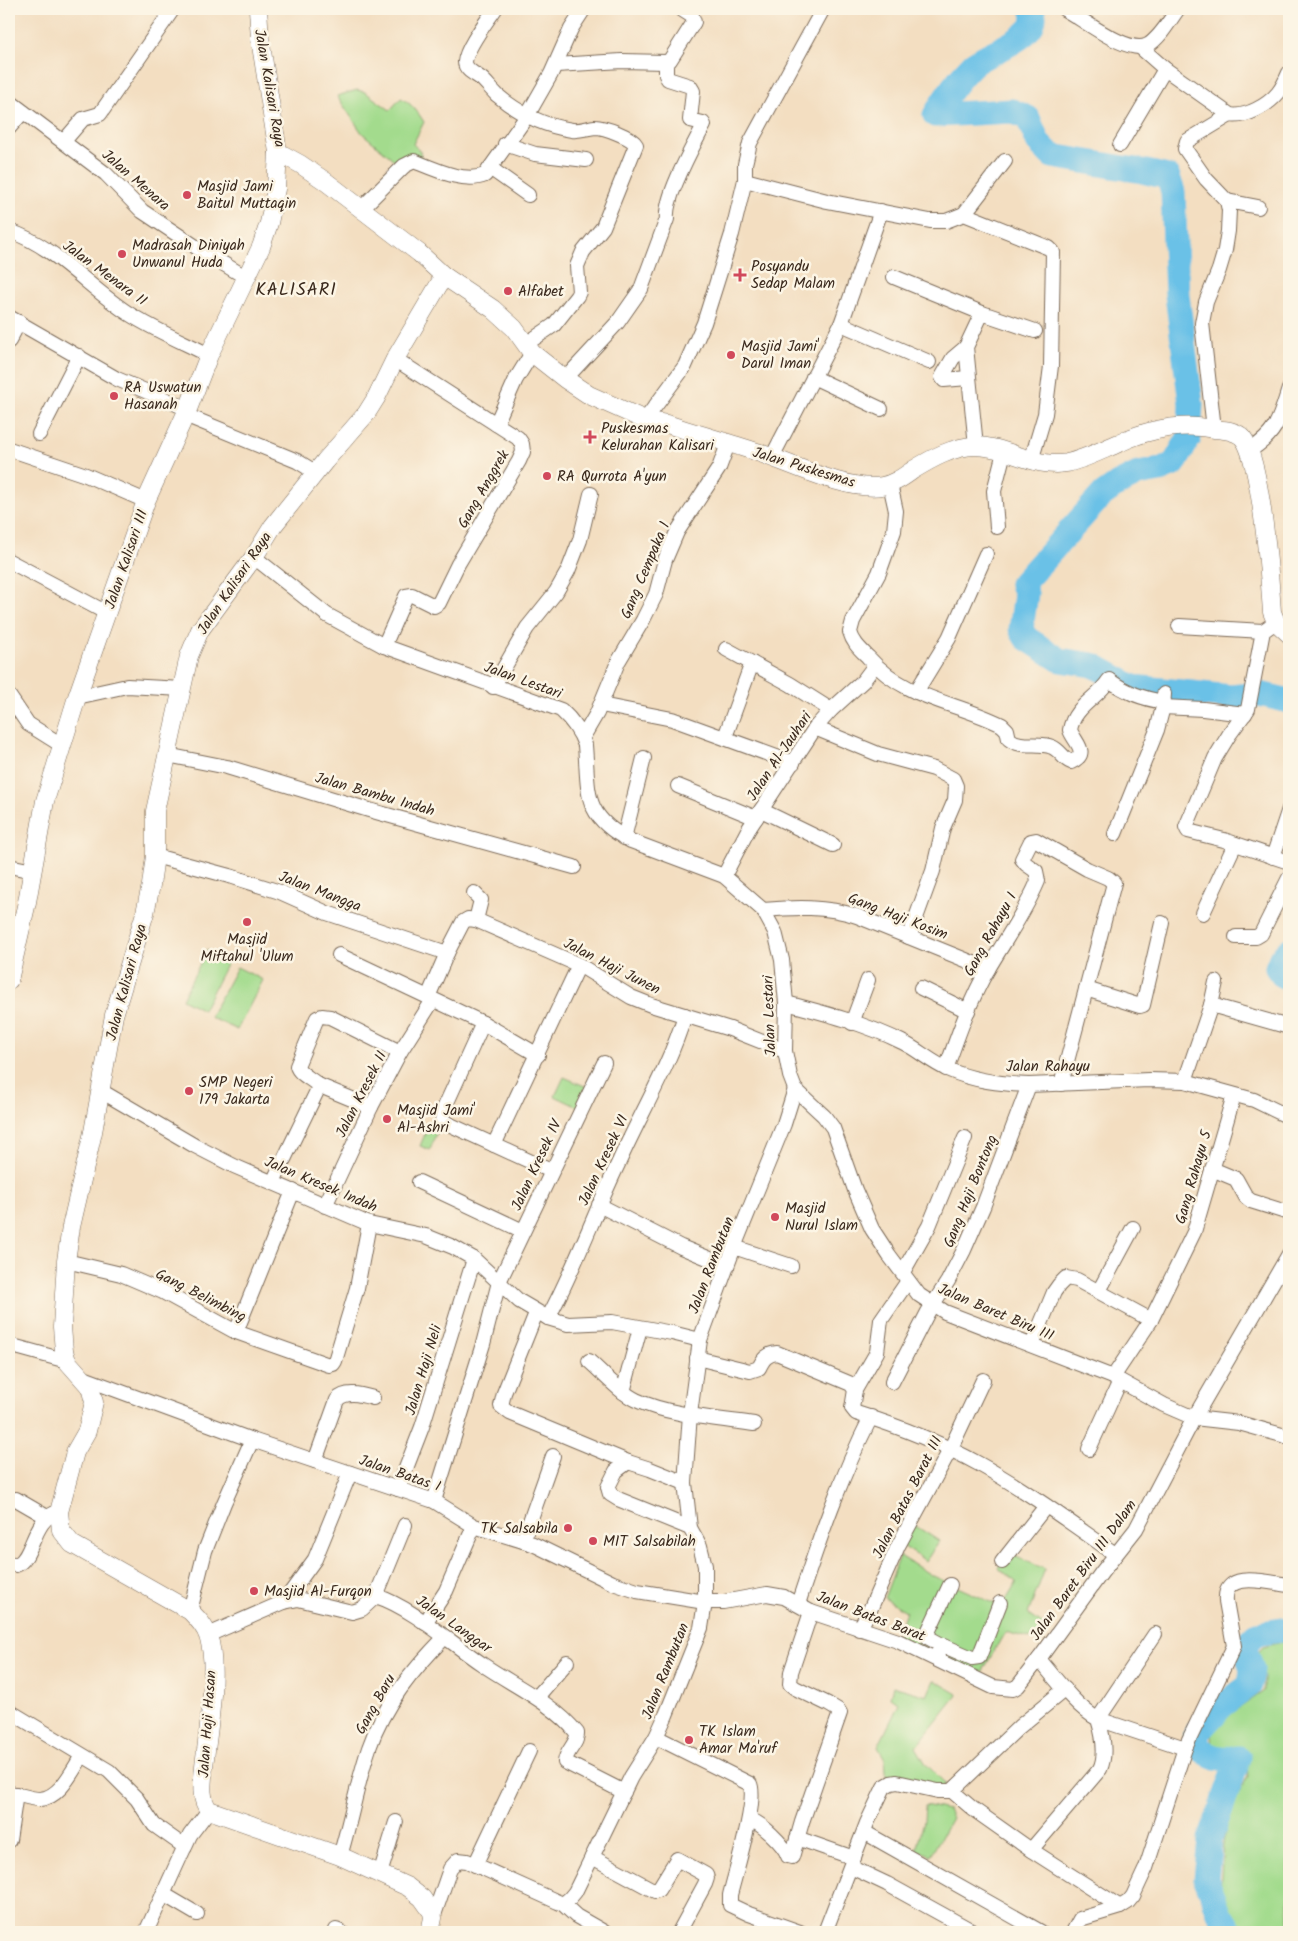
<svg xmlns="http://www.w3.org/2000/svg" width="1298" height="1941" font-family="Kalam,sans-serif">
<rect width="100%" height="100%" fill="#fcf5e5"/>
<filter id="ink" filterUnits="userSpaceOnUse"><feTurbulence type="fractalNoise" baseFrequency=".02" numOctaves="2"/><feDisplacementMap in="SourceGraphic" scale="10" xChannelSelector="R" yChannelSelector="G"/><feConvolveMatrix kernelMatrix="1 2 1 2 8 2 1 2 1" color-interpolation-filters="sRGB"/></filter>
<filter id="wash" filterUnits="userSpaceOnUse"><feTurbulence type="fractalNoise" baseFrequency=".0096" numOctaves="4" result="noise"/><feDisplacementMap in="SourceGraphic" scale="20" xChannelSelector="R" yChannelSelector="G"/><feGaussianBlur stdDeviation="1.12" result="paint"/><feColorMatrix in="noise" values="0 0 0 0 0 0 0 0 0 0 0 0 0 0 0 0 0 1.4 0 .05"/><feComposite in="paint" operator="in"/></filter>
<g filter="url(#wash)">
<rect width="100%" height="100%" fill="#f3dec1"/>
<g fill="#a3db8d" stroke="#6f8256">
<path d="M357 90 365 92 390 110 401 98C412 104 417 111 424 122L413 144 420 151 421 158 394 160 362 133 337 96Z"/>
<path d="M207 950 228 961 203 1010 182 999Z"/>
<path d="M237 967 263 980 237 1030 210 1017Z"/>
<path d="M564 1077 587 1087 578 1107 555 1096Z"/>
<path d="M430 1122 439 1126 430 1150 420 1146Z"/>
<path d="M914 1525 939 1541 926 1561 901 1545Z"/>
<path d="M1007 1553 1045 1569 1028 1614 1046 1627 1037 1640 1005 1632 980 1676 895 1642 906 1611 884 1598 900 1556 931 1575 1002 1607 1017 1582 998 1568Z"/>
<path d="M1282 1642 1289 1647V1932H1244L1220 1893 1223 1844 1228 1814 1248 1776 1246 1758H1229L1212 1748 1211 1734 1222 1720 1264 1691V1676L1254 1657 1263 1647Z"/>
<path d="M934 1680 958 1694 916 1747 926 1764 945 1783 941 1793 887 1784 885 1759 878 1747 899 1704 890 1697 893 1686 927 1696Z"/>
<path d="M925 1805 948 1810 952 1818 931 1855 916 1850 924 1821Z"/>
</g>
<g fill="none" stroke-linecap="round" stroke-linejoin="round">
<g stroke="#6ac1e7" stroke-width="25">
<path d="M1032 9C1045 38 987 51 972 65 957 80 945 97 935 115L1012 111 1028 118 1038 142 1052 156 1142 171 1168 177 1173 192 1177 295 1191 404 1189 438 1174 464 1160 470 1138 474 1118 484 1101 496 1022 584 1026 594 1021 629 1026 638 1060 660 1093 665 1133 687 1231 697 1260 694 1289 701"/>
<path d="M1289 950 1281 958 1277 968 1283 976 1289 978"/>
<path d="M1231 1932 1220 1914 1206 1879 1210 1839 1239 1758C1220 1759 1213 1759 1198 1747L1196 1734 1222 1706 1250 1685 1252 1669 1244 1646 1256 1634 1289 1629"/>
</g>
</g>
</g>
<g filter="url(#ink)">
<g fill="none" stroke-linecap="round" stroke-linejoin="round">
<defs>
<g id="minor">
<path d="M495 9C487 21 466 48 465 62 465 71 478 75 483 80 488 85 492 90 497 95 518 113 544 126 572 130 580 131 587 128 595 127 604 127 632 137 636 145L603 227 583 252 577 266 579 292 577 296 554 325 526 344"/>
<path d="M1064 9C1082 18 1128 56 1148 45 1161 37 1169 21 1178 9"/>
<path d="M1140 47 1165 69 1230 115C1246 118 1268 105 1278 93 1283 87 1286 80 1289 73"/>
<path d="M556 65 622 61 666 62 670 60 694 22 692 16 681 9"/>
<path d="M9 101 106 174 142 211 199 249 247 278"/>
<path d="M9 128 23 112"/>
<path d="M64 141 83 119 100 114 173 9"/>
<path d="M505 144 535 154 586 160"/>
<path d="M1120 145 1165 69"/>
<path d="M490 168 528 195"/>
<path d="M745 180 827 201 930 221H946L964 214 1005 161"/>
<path d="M1227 201 1258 207"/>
<path d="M361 209 404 166 414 161C434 169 465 184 485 175L527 116 551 74 571 29 584 9"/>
<path d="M964 214 1049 248 1053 252 1051 366 1045 414 1031 461"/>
<path d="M9 231C56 246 89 289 131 315 155 330 183 342 209 355"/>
<path d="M894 277 982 313 1035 331"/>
<path d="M9 317 117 379 188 409"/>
<path d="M841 324 929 362"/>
<path d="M9 341 19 322"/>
<path d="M966 347 953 358 942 377 944 380 968 378"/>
<path d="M813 377 881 409"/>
<path d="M565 379 618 322 641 289 667 219C664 198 693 146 704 125L703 123 690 120 693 91 690 86 668 79 666 75V62"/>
<path d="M185 415 297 461 315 472"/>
<path d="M645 420 685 366 704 323 732 234 745 180V164L750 143 823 9"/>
<path d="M496 424 516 379 532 353"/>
<path d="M1214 429 1202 323 1206 302 1219 270 1225 250 1228 231 1229 210 1227 201 1206 179 1185 149 1187 141 1230 115"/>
<path d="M39 434 79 356"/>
<path d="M976 446 966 347 982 313"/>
<path d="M9 449 86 475 146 501"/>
<path d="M1250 450C1277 434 1280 417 1289 389"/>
<path d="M772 457 841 324 881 211"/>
<path d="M890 484 896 511 894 531 879 573 853 621 850 632C853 643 860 649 868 657 906 700 954 701 1002 725L1007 730 1009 739C1022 749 1038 741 1052 747 1060 750 1063 759 1071 762 1091 753 1074 742 1070 730 1074 706 1097 699 1109 680 1125 692 1144 699 1164 702"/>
<path d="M997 527 994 491 1004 452"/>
<path d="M254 557 327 615 384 646 561 710C572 720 580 731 585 745 589 793 582 816 631 841L724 876 763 910 775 932 782 960 786 1003 785 1051 790 1076 795 1089 824 1116 833 1128 855 1190 872 1229 889 1255 919 1295 945 1312 1113 1377 1164 1405 1194 1418 1239 1423 1289 1437"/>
<path d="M9 561 107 613"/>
<path d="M1276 622 1263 631 1248 709 1229 735 1215 758 1186 827 1188 831 1224 840 1289 862"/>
<path d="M1179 626 1263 631"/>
<path d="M384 646 406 596 412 595 434 606 439 603 458 564 519 461 523 452 522 444 518 438 395 359"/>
<path d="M726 649 790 684 831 710"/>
<path d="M493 687 527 628 556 592 568 571 580 540 591 494"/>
<path d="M916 692 949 638 986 554"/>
<path d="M9 696 28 724 63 746"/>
<path d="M77 697 127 686 182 689"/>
<path d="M601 705 672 719 793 763"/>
<path d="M1163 707 1203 709 1245 714"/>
<path d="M815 728 878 754 934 769 953 779 956 786 955 800 943 828 933 871 909 937"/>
<path d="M583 737 597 713 618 662 643 620 656 594 665 560 677 532 719 468 728 444"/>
<path d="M725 737 752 663"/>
<path d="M167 755 227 767 369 810 574 867"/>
<path d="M678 786 756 818"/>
<path d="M761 810 833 845"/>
<path d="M1115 834 1157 730 1163 707 1164 694"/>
<path d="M624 838 644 758"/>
<path d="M155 856 233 877 280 892 327 913 447 953 463 922 468 919 476 920 579 965 631 997 651 1005 730 1029 785 1051"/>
<path d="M1273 857 1289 809"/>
<path d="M9 866 33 871"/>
<path d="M724 876 748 830 815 728 831 710 863 681 875 665"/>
<path d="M474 893 481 900 476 920"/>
<path d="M763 910C796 907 825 906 857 916L988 969"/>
<path d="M1203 913 1235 844"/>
<path d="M1236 937H1256L1261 934 1289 878"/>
<path d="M447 953 428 997 483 1023 538 1055"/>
<path d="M339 955 428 997"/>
<path d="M921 988 968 1011"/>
<path d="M1086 989 1140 1006 1143 1005 1162 923"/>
<path d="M786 1003C825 1013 866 1024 902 1042 917 1049 931 1062 947 1069 973 1081 1001 1084 1029 1085L1149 1080 1185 1081 1254 1100 1289 1117"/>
<path d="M1211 1005 1289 1027"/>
<path d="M483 1023 443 1111 442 1121 551 1171"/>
<path d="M852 1023 868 980"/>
<path d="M946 1069C958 1035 970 1000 988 969 1005 940 1025 912 1038 881L1036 871 1026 864 1022 859 1031 841 1036 840 1087 869 1108 878 1114 883 1061 1084"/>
<path d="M1185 1081 1211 1005 1216 982"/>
<path d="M318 1085 371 1107"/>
<path d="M101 1091 195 1146 234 1166 369 1224 426 1236 453 1247 474 1259 519 1301 548 1318 568 1324 612 1322 672 1333 700 1340"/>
<path d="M494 1145 579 965"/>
<path d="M1212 1169 1236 1179 1246 1197 1251 1201 1289 1213"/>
<path d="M273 1182 318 1089V1085C312 1079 299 1074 297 1066L317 1018 322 1016 330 1017 400 1052"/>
<path d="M419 1182 523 1231"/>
<path d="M599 1205 681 1247 727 1266"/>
<path d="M325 1206 371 1107 400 1052 433 1000"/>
<path d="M734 1247 791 1266"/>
<path d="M66 1261 121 1274 163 1292 236 1332 329 1365 333 1364 335 1361 357 1288 369 1224"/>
<path d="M903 1272 929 1226 965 1138"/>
<path d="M1099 1291 1133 1228"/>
<path d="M536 1313 504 1393 501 1406 510 1413 628 1462"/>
<path d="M548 1318C575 1268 594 1214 619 1162 641 1113 669 1067 685 1015"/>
<path d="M236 1332 293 1191"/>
<path d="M9 1345 67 1361"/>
<path d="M1032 1345 1054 1292 1059 1285 1066 1278 1077 1280 1151 1320"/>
<path d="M697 1358 750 1371 759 1368C763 1359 767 1354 777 1353L851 1384 855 1390 852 1408 856 1413C898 1426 941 1443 979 1464 1026 1490 1071 1523 1115 1554"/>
<path d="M589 1361C604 1374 618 1391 636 1400 668 1415 719 1419 754 1424"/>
<path d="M81 1377 252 1440 434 1501 474 1526 533 1544 613 1583 637 1591 705 1602H723L767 1594 784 1597 811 1612 898 1641 993 1687 1013 1689 1018 1686 1039 1659 1102 1572 1136 1529 1194 1418 1289 1254"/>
<path d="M1113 1377 1151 1320 1194 1232 1234 1095"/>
<path d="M892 1382 928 1312 948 1281 964 1250 983 1207 1029 1085"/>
<path d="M855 1390 877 1352 881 1320 908 1281"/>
<path d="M623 1392 640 1328"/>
<path d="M1089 1449 1120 1381"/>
<path d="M315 1461 337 1400C346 1390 362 1395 373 1398"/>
<path d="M685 1483 650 1469 628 1462 616 1471 608 1487 610 1494 618 1499 690 1528"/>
<path d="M398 1489 422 1427 474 1259"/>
<path d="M16 1499 47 1517"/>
<path d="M434 1501 483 1344 499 1282 604 1063"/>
<path d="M523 1541 553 1456"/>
<path d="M1002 1562 1046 1506"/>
<path d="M9 1563 16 1565C34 1559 32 1517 59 1512"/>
<path d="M376 1596 405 1525"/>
<path d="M284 1602 315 1559 350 1473"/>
<path d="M798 1604C819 1540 840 1478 871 1417"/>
<path d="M190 1611 205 1551 224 1503 252 1440"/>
<path d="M425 1623 446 1591 474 1526"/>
<path d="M859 1629 869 1612 898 1546 950 1450 983 1380"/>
<path d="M1155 1634 1098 1719 1185 1748"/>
<path d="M208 1635 284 1602 298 1599 352 1612 362 1609 376 1596C411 1607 451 1643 482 1664 514 1686 552 1702 577 1733 578 1744 566 1750 565 1762L624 1792"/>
<path d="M942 1645 972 1658 979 1657 1000 1603"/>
<path d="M938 1653 942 1645 929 1638 928 1632 950 1585"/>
<path d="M537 1697 567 1662"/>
<path d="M9 1711 109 1771 137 1799 154 1825 185 1847"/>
<path d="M656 1737 750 1784C758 1800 735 1874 730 1895V1905L749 1914 800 1932"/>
<path d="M952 1791 973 1809 1031 1850 1100 1769C1107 1754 1103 1735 1098 1719 1078 1709 1054 1677 1039 1659"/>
<path d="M952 1791 1019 1727 1065 1689"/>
<path d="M9 1793C19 1794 30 1799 40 1799 60 1798 72 1771 82 1756"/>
<path d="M749 1819C761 1823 784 1844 788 1856L792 1857 802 1822 840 1713 838 1710 828 1704 795 1688 790 1684 791 1672 811 1612"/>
<path d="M864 1832 1041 1932"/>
<path d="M797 1838 854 1858"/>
<path d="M9 1840 16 1794"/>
<path d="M1031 1850 1120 1907"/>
<path d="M340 1856C351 1820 357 1783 369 1748 384 1704 413 1670 444 1638"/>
<path d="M592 1857 655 1891 658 1890 677 1859 706 1875 707 1878 705 1884 679 1932"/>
<path d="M475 1865 529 1751"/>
<path d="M851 1867 887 1884 974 1932"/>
<path d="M380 1874 396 1822"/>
<path d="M163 1894 197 1914"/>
<path d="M563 1904 576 1916 604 1932"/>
<path d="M433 1918 450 1869 458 1860 467 1861 558 1902 563 1904 570 1898 575 1892 631 1777 656 1737 666 1715 701 1628 705 1602V1566L700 1546 690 1528 685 1483 690 1414 700 1340 734 1247 784 1124 795 1089"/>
<path d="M336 1930 341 1932"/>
<path d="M146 1932 190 1835 209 1810"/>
<path d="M825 1932 867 1823 884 1787 891 1783 897 1782 938 1791H952"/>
<path d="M1073 1932 1080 1919 1120 1907 1128 1902 1133 1896 1146 1868 1185 1748 1234 1646 1226 1601C1223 1569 1270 1583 1289 1585"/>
</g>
<g id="tertiary">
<path d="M258 9 260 39 278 152 300 164 325 181 419 253 444 276 493 309 514 328 532 353 565 379 589 395 645 420 667 424C697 434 727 442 757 452 790 463 848 492 882 486 894 484 903 477 913 470 931 459 954 446 975 446 1007 446 1034 469 1067 463 1085 459 1102 450 1119 443 1149 429 1182 423 1214 429 1223 430 1233 430 1241 436 1261 452 1270 582 1272 612L1276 622 1289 634"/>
<path d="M9 980 27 902 45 801 77 697 146 501 188 409 209 355 261 247 269 223 276 189 278 152"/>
<path d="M430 1932 433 1918 432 1912 422 1898 408 1887 340 1856 209 1810C199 1798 203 1780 204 1766 208 1733 219 1665 208 1636 205 1626 197 1618 190 1611L72 1544 61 1530 59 1512 75 1452 87 1431 94 1402 90 1387 67 1361 64 1351 62 1327 66 1261 71 1227 93 1132 114 1015 145 913 151 885 155 856V811L189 656 200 630 254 557 273 526 325 461 366 414 376 398 395 359 444 276"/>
</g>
</defs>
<use href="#minor" stroke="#7b6957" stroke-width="16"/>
<use href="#tertiary" stroke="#7b6957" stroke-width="19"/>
<use href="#minor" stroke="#fff" stroke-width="14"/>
<use href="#tertiary" stroke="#fff" stroke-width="18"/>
</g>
</g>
<g fill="#d1495b" stroke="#fcf5e5" stroke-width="2">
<circle cx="187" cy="195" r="5"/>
<circle cx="122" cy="254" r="5"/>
<path d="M737.5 267.5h5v5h5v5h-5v5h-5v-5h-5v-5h5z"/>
<circle cx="508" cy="291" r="5"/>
<circle cx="731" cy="355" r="5"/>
<circle cx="114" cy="396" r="5"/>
<path d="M587.5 429.5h5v5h5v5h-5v5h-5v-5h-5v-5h5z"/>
<circle cx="547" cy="476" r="5"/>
<circle cx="247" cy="922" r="5"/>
<circle cx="189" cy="1091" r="5"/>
<circle cx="387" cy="1119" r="5"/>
<circle cx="775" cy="1217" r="5"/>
<circle cx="568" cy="1528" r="5"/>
<circle cx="593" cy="1541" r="5"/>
<circle cx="254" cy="1591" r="5"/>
<circle cx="689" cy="1740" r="5"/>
</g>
<g text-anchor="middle" stroke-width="5" stroke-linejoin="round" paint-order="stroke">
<g font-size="15" fill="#3b2a1e" stroke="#fcf5e5">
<text transform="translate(270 88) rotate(80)" y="5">Jalan Kalisari Raya</text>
<text transform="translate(136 180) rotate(41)" y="5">Jalan Menara</text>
<text transform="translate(105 273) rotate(36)" y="5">Jalan Menara II</text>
<text transform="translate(804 467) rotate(17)" y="5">Jalan Puskesmas</text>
<text transform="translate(483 489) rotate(-60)" y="5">Gang Anggrek</text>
<text transform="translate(126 559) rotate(-71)" y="5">Jalan Kalisari III</text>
<text transform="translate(645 570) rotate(-67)" y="5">Gang Cempaka 1</text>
<text transform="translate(234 583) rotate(-56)" y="5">Jalan Kalisari Raya</text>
<text transform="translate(523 680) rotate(20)" y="5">Jalan Lestari</text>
<text transform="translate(779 756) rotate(-56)" y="5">Jalan Al-Jauhari</text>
<text transform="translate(375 794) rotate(16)" y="5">Jalan Bambu Indah</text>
<text transform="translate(320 891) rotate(21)" y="5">Jalan Mangga</text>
<text transform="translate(898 916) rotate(21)" y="5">Gang Haji Kosim</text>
<text transform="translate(990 934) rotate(-61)" y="5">Gang Rahayu I</text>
<text transform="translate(612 966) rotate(27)" y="5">Jalan Haji Junen</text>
<text transform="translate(126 982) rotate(-75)" y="5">Jalan Kalisari Raya</text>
<text transform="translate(769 1016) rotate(-92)" y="5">Jalan Lestari</text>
<text x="1048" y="1071">Jalan Rahayu</text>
<text transform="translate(361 1094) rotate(-63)" y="5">Jalan Kresek II</text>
<text transform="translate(603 1160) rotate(-65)" y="5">Jalan Kresek VI</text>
<text transform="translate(536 1165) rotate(-65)" y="5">Jalan Kresek IV</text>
<text transform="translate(1193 1177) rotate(-74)" y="5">Gang Rahayu 5</text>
<text transform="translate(321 1184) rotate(23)" y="5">Jalan Kresek Indah</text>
<text transform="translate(970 1191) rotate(-68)" y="5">Gang Haji Bontong</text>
<text transform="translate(711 1265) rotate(-69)" y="5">Jalan Rambutan</text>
<text transform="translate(201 1295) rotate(27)" y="5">Gang Belimbing</text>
<text transform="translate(996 1312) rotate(23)" y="5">Jalan Baret Biru III</text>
<text transform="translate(423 1370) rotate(-73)" y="5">Jalan Haji Neli</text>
<text transform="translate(400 1473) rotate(19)" y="5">Jalan Batas I</text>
<text transform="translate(907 1497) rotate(-63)" y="5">Jalan Batas Barat III</text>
<text transform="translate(1083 1570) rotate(-54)" y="5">Jalan Baret Biru III Dalam</text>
<text transform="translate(871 1616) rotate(21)" y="5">Jalan Batas Barat</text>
<text transform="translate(454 1624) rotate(35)" y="5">Jalan Langgar</text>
<text transform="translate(665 1671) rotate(-68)" y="5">Jalan Rambutan</text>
<text transform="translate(375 1704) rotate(-61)" y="5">Gang Baru</text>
<text transform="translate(207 1724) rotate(-86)" y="5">Jalan Haji Hasan</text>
</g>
<g font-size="15" fill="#3b2a1e" stroke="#fcf5e5" text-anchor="start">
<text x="197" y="191">Masjid Jami<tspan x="197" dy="17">Baitul Muttaqin</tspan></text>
<text x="132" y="250">Madrasah Diniyah<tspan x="132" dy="17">Unwanul Huda</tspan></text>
<text x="751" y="271">Posyandu<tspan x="751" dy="17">Sedap Malam</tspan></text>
<text x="518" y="296">Alfabet</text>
<text x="741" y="351">Masjid Jami'<tspan x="741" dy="17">Darul Iman</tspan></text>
<text x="124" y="392">RA Uswatun<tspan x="124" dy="17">Hasanah</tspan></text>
<text x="601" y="433">Puskesmas<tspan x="601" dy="17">Kelurahan Kalisari</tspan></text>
<text x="557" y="481">RA Qurrota A'yun</text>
<text x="247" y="944" text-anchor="middle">Masjid<tspan x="247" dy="17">Miftahul 'Ulum</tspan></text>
<text x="199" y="1087">SMP Negeri<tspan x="199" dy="17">179 Jakarta</tspan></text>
<text x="397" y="1115">Masjid Jami'<tspan x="397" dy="17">Al-Ashri</tspan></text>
<text x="785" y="1213">Masjid<tspan x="785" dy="17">Nurul Islam</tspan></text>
<text x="558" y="1533" text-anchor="end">TK Salsabila</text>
<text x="603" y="1546">MIT Salsabilah</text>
<text x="264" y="1596">Masjid Al-Furqon</text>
<text x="699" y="1736">TK Islam<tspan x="699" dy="17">Amar Ma'ruf</tspan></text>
</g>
<g font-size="18" letter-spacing="1" fill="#3b2a1e" stroke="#fcf5e5">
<text x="296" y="295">KALISARI</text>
</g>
</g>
<rect width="1298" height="1941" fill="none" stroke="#fcf5e5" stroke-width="30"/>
</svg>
